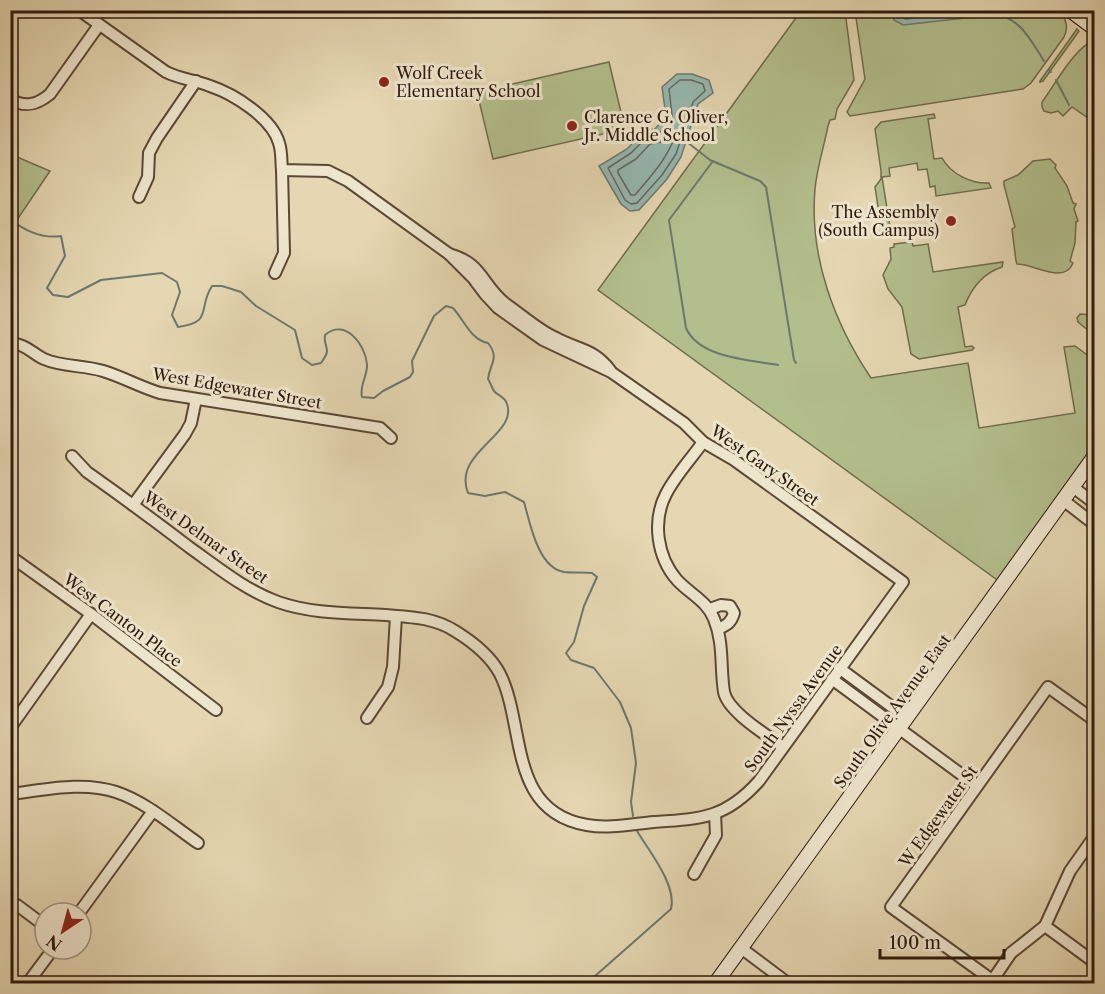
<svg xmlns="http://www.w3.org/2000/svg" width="1105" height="994" font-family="'Libre Caslon Text',serif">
<rect width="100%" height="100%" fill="#e5d7b2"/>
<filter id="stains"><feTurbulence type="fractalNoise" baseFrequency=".00333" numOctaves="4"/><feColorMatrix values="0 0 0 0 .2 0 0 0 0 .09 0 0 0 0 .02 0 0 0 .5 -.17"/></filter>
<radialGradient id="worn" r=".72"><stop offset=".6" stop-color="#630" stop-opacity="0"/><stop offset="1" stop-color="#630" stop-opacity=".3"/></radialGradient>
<g fill="#b3be8d" stroke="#706c4d" stroke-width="1.5">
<path d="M801 11H845L854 80 837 109 835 119 830 120 828 126C824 147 817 167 815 189 809 256 834 323 871 378L968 363 979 428 1075 413 1064 347 1075 346 1094 360V451L1000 582 598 290Z"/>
<path d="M855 11H1060C1066 20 1069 27 1064 37L1031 83 1023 89 850 116 847 112 865 79Z"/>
<path d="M1077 29 1079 31 1043 81 1040 82V81Z"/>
<path d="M1094 41V122L1072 107 1063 116 1058 111 1051 113 1044 111 1042 107V102C1054 86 1076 45 1094 41Z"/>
<path d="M609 62 625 129 493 159 477 92Z"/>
<path d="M934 114 935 118 928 119 934 159 942 158C951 174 971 184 989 183L991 188 936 196 935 186 930 187 927 169 918 170 917 163 889 168 890 176 882 177 891 233H887L885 222 879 213 875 187 881 179V171L875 129 881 122Z"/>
<path d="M10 154 50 171 17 220 11 215Z"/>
<path d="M1050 159 1056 165 1055 168 1067 186 1073 203 1076 204 1074 209 1078 221 1076 222 1075 243 1070 261 1073 263C1064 285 1035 264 1017 264L1016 261 1012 229 1015 227 1004 185V181L1018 175 1033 161Z"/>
<path d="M912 242 913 246 928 244 933 272 1003 262 1002 267C984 273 972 287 965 305L958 307 965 347 972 346 974 348 972 350 919 359 911 354 902 307 888 289 883 275 891 259 890 248 894 247V244Z"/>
<path d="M1080 314 1094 315V335L1078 322 1077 318Z"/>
</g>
<g fill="#96b8b1" stroke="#6c786f" stroke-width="1.5">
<path d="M892 11V10L981 11 980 15 974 17 903 25 894 20Z"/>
<path d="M677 74H692L709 80 713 93 698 104 681 157 667 179 639 210 630 211 621 204 599 166 627 149 647 128 654 130 666 117 662 87Z"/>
</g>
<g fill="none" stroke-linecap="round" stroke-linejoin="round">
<g stroke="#62685f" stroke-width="1.5">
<path d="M898 10 900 16 906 19 975 10"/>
<path d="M680 80H691L703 84 705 91 693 102 676 154 662 175 637 203 631 204 625 200 608 168 631 153 648 136 658 135 670 121 672 115 669 89Z"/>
<path d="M672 132 675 136C667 159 651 176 635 195H631L618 173V170L636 159 650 144 661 142Z"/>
</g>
<g stroke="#6c786f" stroke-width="2">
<path d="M987 10C1021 19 1027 34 1044 61"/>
<path d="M1049 70 1051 72"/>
<path d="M1056 80 1069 105"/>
<path d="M687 142 710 160 760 181 766 187 794 360 796 363"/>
<path d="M713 161 669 220 686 328C699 358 750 360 778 365"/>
<path d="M10 219C25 231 42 239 61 236L65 256 47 288 53 295 68 297 101 280 162 273 177 282 180 292 172 315 178 327C214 322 197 309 212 286H222L241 292 256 306 295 330 302 358 312 365 321 363C333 347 323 349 325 335 345 318 365 344 367 364 368 375 359 386 362 397L374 398 383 391 410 377 413 372 412 361 434 316 446 306 453 308C464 320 471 340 488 343 500 358 490 363 488 379 490 382 492 388 494 391 499 397 505 396 507 404 518 435 452 452 468 493L485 496 505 492 524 502C530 523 538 568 564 572 573 573 583 572 592 573L597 577 584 606 574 642 566 653 571 660 594 668 620 702 631 728 636 763 631 802 633 816"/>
<path d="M508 984 525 979V984"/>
<path d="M586 984 671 909C677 885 649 851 637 831"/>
</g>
<defs>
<g id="street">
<path d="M10 99C25 108 37 105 50 94L99 25"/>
<path d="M139 197 148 177 149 153 157 138 196 81"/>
<path d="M449 254C483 263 482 286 506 304 522 315 538 330 556 338 578 350 593 348 610 370"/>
<path d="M275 273 284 253 282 170"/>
<path d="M10 344C23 342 33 354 44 359 62 367 84 365 103 371 123 377 140 387 160 393L380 428 391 438"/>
<path d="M703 442C691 459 675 476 666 494 652 521 657 557 677 580 690 594 707 601 714 619 724 643 720 667 724 692 728 712 767 735 783 747"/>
<path d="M72 456 87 472C121 496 155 521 189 547 217 567 245 590 278 602 312 614 349 613 385 615 410 617 433 617 455 631 473 642 490 655 500 674 526 726 507 811 587 825 608 829 632 824 654 822 702 819 726 818 759 781L903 582 734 460 703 442 684 423 611 372 543 340 498 308 485 294 473 278 449 254 348 181 328 171 282 170C281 161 282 152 279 143 272 118 234 94 210 86 195 80 180 79 166 72L79 10"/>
<path d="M1073 487 1094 503"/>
<path d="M1063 500 1094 524"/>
<path d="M133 505 185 434 191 423 196 399"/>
<path d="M10 556 91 614 216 710"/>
<path d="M710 609 721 605 730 606 734 613C731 623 727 625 718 629"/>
<path d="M839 668 907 718"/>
<path d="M832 679 977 786"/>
<path d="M367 718 388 687 393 667 396 616"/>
<path d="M10 728 91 614"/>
<path d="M10 794C45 790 82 781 116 792 146 802 172 825 198 843"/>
<path d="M694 874 716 835 715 814"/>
<path d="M17 905 45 926"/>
<path d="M79 913 153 811"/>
<path d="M1045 926 1094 962"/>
<path d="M741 948 789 984"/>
<path d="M992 980 891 907 1048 687 1094 720"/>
<path d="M27 984 53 949"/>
<path d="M990 984 1011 953 1045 926 1070 871 1094 837"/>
</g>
<g id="secondary">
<path d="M1070 10 1094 28"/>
<path d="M715 984 1094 457"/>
</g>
</defs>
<use href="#street" stroke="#5c4836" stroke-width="14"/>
<use href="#secondary" stroke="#2e190d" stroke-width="16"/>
<use href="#street" stroke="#eee5cd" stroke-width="10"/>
<use href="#secondary" stroke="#eee5cd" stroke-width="14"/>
</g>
<g fill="#8f2418" stroke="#eee5cd" stroke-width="2">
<circle cx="384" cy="82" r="6"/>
<circle cx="572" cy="126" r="6"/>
<circle cx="951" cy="221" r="6"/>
</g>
<g text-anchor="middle" stroke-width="6" stroke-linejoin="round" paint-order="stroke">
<g font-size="16" fill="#2e190d" stroke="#eee5cd" text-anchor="start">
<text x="396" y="79">Wolf Creek<tspan x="396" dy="18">Elementary School</tspan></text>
<text x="584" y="123">Clarence G. Oliver,<tspan x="584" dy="18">Jr. Middle School</tspan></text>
<text x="939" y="218" text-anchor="end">The Assembly<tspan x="939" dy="18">(South Campus)</tspan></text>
</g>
<g font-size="16" fill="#2e190d" stroke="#eee5cd">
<text transform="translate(237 388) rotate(10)" y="6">West Edgewater Street</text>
<text transform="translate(765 465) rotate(35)" y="6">West Gary Street</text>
<text transform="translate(206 537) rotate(35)" y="6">West Delmar Street</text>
<text transform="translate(123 620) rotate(37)" y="6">West Canton Place</text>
<text transform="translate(793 708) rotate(-54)" y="6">South Nyssa Avenue</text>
<text transform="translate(892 711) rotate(-54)" y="6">South Olive Avenue East</text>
<text transform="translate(938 816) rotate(-54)" y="6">W Edgewater St</text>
</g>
</g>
<rect width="1105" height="994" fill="none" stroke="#e5d7b2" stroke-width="36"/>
<rect x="12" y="12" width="1081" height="970" fill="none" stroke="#2e190d" stroke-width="3"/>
<rect x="18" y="18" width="1069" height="958" fill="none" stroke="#2e190d" stroke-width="1.5"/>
<g transform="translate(63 931) rotate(216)"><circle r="28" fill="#eee5cd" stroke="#a19380" stroke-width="1.5"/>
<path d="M0-4.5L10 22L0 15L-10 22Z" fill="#8f2418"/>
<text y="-9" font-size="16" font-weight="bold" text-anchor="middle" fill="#2e190d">N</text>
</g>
<path d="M880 949v9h124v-9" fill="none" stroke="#2e190d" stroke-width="3"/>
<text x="889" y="949" font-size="18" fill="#2e190d" stroke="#eee5cd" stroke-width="4.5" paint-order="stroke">100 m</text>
<rect width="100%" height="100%" filter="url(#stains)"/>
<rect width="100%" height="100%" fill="url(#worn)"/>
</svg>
